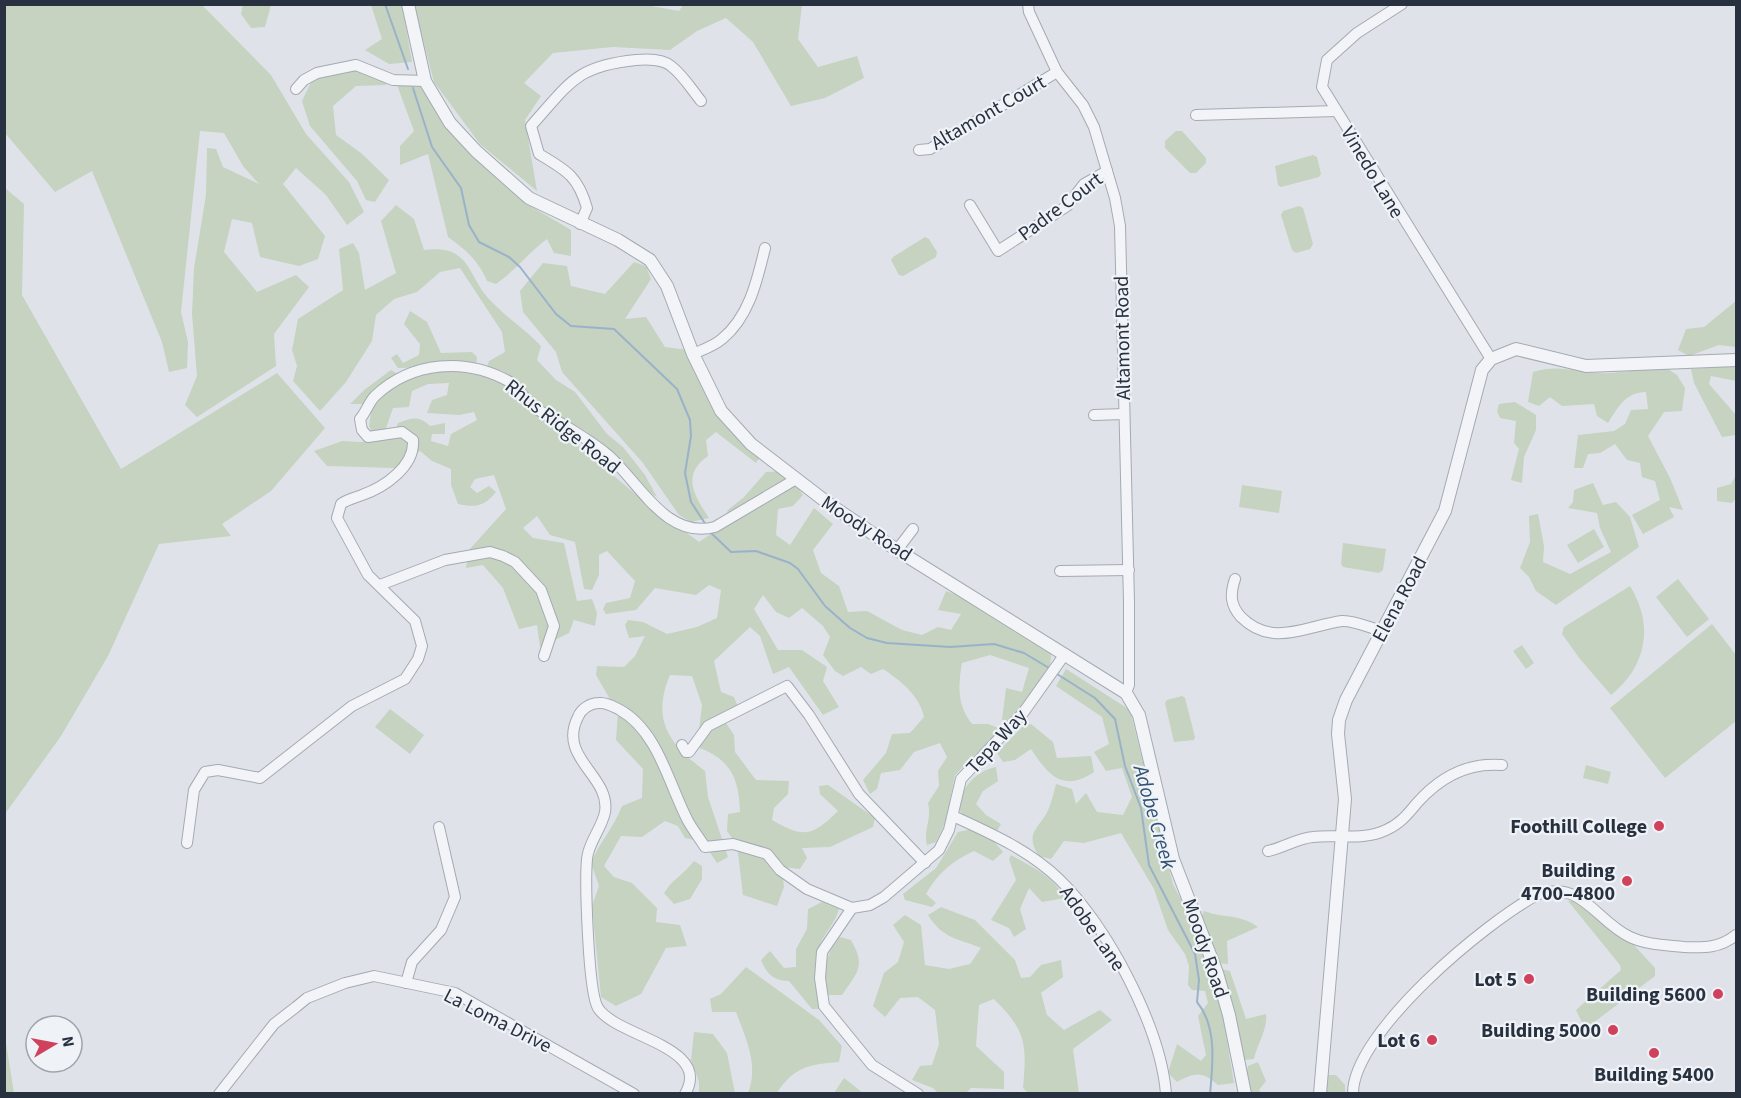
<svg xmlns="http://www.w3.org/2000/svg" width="1741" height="1098" font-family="'Source Sans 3',sans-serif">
<rect width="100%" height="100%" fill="#dfe3e9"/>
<g fill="#c5d3c0">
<path d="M640 4 679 11 683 5H802L798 39 818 67 857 56 864 78 825 98 791 106 753 42 726 18 697 31 670 50 613 47 553 53 524 83 541 96 525 120 537 191 480 144 434 82 414 5Z"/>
<path d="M4 5H202L271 75 306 134 349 182 364 212 347 225 326 195 296 168 283 184 325 236 318 259 299 266 260 257 252 223 232 219 224 252 257 292 296 275 309 287 274 334 276 366 197 417 185 405 197 376 192 314 194 268 206 195 207 148 216 149 223 167 259 184 243 166 224 133 200 131 181 312 188 342 187 368 169 372 162 342 92 171 55 192 5 133Z"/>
<path d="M243 5H271L265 27 251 28 241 14Z"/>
<path d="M371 5H402L412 62 389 64 365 50 382 39Z"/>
<path d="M350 64 383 70 386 85 356 86 333 106 336 135 361 153 389 180 375 202 366 200 357 181 310 126 302 101 314 76Z"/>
<path d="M394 77 421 82 475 158 527 204 571 230V256L554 253 547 239C528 253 515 271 496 284L487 281C478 260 466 250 448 237L428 154 400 165V146L414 131Z"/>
<path d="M1176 131H1182L1206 158V163L1196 173H1190L1165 148V141Z"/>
<path d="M1313 155 1317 157 1321 174 1319 177 1281 187 1278 185 1275 166Z"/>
<path d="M5 188 24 204 22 295 121 469 277 373 325 428 271 491 222 524 231 536 159 544 108 656 61 736 5 814Z"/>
<path d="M396 205 414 219 424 250C473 244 466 277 492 302 507 318 526 330 541 346L537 360 556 380 575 392 607 434 623 447 645 475 657 497 634 484 606 461 587 432 546 409 503 371 487 367 489 361 505 352 502 332 460 268 440 272 417 292 394 299 376 315 372 341 346 382 320 411 293 381 297 366 292 350 298 319 343 290 339 249 353 243 359 253 365 290 396 273 381 221Z"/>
<path d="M1299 206 1303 208 1313 244 1310 249 1296 253 1292 250 1281 215 1283 211Z"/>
<path d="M925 237 929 239 937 252 936 257 903 276 899 275 891 260 893 257Z"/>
<path d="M634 262 646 266 651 279 625 319 646 317 665 347 688 350 699 373 761 455 756 463 716 432 706 440 708 456C681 475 694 495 709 518L691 522 679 515 643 463 562 372 556 352 523 312 520 291 543 263 567 266 571 286 605 294Z"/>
<path d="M1736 301V347L1719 345 1689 356 1678 350 1686 329 1704 327Z"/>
<path d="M410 311 427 322 441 353 472 352 477 357 476 366 398 368 391 358 397 354 403 363 419 355 420 344 404 324Z"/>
<path d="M1662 365 1677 375 1685 388 1682 411 1664 412 1648 436 1670 478 1683 510 1669 507 1674 517 1643 534 1632 515 1660 500 1655 481 1642 477 1640 463 1627 460 1615 444 1600 453 1588 454 1583 468H1574L1578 435 1614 431 1625 424 1631 410 1648 409 1646 392C1626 392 1618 407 1608 423L1597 416 1594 404 1562 406 1550 397 1539 406 1528 402 1533 372C1561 364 1571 372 1597 373 1619 374 1641 369 1662 365Z"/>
<path d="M1736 366V381L1711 376 1709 384 1736 415V435L1722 437 1694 383 1691 369Z"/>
<path d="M445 369 499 379 646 503 699 542 721 527 728 510 744 497 766 472 786 471 803 495 793 506 778 509 776 535 790 545 814 508 833 524 813 550 821 573 839 586 848 612 867 611 902 630 922 635 938 627 951 630 961 614 938 610 946 591C985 604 1016 632 1051 652 1052 680 1032 701 1015 722L1002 720 1006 688 1022 692 1029 668 990 655 962 663C958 686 957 705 972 724H988L1001 729 955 775 950 800 955 812 945 823 936 842 927 845C923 829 932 821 928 803L939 786 938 771 947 757 940 743 914 752 900 770 881 773 877 789 870 794 863 780 886 753 892 734 910 733 924 717C920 696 900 680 883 669L871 674 861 667 843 676 835 671 823 655 830 637 823 626 802 608 789 618 776 612 763 595 754 609 778 650H802L827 667 823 681 839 707 823 715 789 667 773 674 760 636 750 627 714 661 721 692 734 697 738 707 724 720 734 735 735 752 756 780 789 781 788 794 774 808 772 820C803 838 812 837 838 811L820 794 819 786 828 785 875 818 873 827 830 847 802 848 807 858 800 869 782 867 784 887 777 906 743 895 737 845 727 831 728 814 740 812C739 777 730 759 697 747L702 705 692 676 670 675C651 720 669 744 705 771L708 797 728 857 717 863 703 842 685 838 678 826 665 821 642 837 621 836 604 866 614 877 632 883 657 908 656 922 680 925 687 946 666 948 641 994 616 1006 601 997 592 906 599 886 591 863C599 843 614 827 622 806L642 798 643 769 616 740 618 713 596 675 597 666 624 667 635 656 645 636 629 638 625 625 628 620 643 622 667 634 697 627 717 618 721 590 709 585 696 595 655 588 636 610 606 614 603 609 606 603 630 598 635 581 607 551 599 555V575L592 590 584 589 575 542 550 535 537 516 523 528 533 538 564 543 577 601 592 599 597 613 595 626 574 620 569 633 540 647 537 625 519 629 503 588 483 565 466 568 469 550 506 509 494 475 475 479 470 487 477 493 489 486 496 492C485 506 476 508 458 504L451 485V469L432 461 420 451 394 468 327 466 314 451 342 441 361 442 393 436 398 423C412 418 419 415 430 426L445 423V434H432L431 441 448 446 451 434 477 420 474 412 459 415 427 413 432 400 447 395 449 383 428 384 412 391 409 407 393 408 385 431 372 432 369 426 372 404H350L364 390 391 370 405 378Z"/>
<path d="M1515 402 1536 415V430L1524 457 1522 483 1511 480 1519 449 1514 443 1516 421 1500 418 1497 411 1499 404Z"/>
<path d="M1736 475V498L1732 503 1717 501V488L1731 484Z"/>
<path d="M1593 483 1603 505 1616 502 1630 517 1639 547 1556 605 1536 591 1529 577 1520 568 1530 542 1529 516 1538 514 1544 546 1543 562 1570 574 1611 552 1600 528 1597 513 1568 508 1573 502 1574 490Z"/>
<path d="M1242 485 1282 491 1279 513 1239 507Z"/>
<path d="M1594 529 1604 547 1578 563 1567 545Z"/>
<path d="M1343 543 1386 549 1383 570 1379 573 1343 567 1341 564Z"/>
<path d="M1678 579 1709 619 1687 637 1656 597Z"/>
<path d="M1630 586C1654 625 1647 666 1611 695L1580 659 1562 634 1564 627Z"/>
<path d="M1712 624 1736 655V721L1665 778 1610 708Z"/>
<path d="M1522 645 1534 663 1526 669 1513 651Z"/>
<path d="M1066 669 1130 710 1173 884 1201 939 1221 1005 1234 1083 1218 1085C1202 1071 1195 1072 1177 1082L1168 1073 1177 1044 1201 1061 1206 1055 1198 1016 1208 1003 1205 991 1192 990 1188 985 1189 966 1185 954 1168 930 1154 889 1121 833 1084 843 1064 841 1051 859 1039 856C1023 832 1041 828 1049 808 1052 800 1054 792 1056 784L1072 789 1076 804 1086 793 1097 812 1123 815 1132 797 1122 768 1106 771 1094 752 1109 744 1102 717 1056 686Z"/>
<path d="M1182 696 1185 698 1195 737 1194 740 1174 742 1165 703 1167 700Z"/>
<path d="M390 709 424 735 410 754 375 727Z"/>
<path d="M1031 724 1053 742 1057 758 1091 756 1094 772C1063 793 1048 775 1031 749L1015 760 1003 762 997 753 1022 727Z"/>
<path d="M1586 765 1611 772 1608 784 1583 778Z"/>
<path d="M996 767 998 781 983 791 976 804 986 815 1001 824 997 831C981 823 967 823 957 807 963 787 974 772 996 767Z"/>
<path d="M972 829 992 839 1003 852 993 861 974 851C951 862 939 872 926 894L936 903 932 907 905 900 903 894 936 868 958 832Z"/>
<path d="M1011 855C1032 867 1053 876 1065 898L1042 902 1029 888 1020 909 1026 929 1014 937 1009 928 991 920 1016 880 1009 859Z"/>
<path d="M694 861 702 866V879L690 899 674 904 664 893C672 880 684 874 694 861Z"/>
<path d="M1575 900 1632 943 1655 968V976L1585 1029 1576 1010 1621 970 1620 965 1568 901Z"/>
<path d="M822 902 839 909C835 924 824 933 819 947 811 968 816 988 821 1009H812L789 981C773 981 767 974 761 960L770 951 784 968 796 967V949L807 929 808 909Z"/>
<path d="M941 907 975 920 1015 960 1021 978 1030 977 1041 965 1061 960 1063 977 1041 993 1047 1015 1064 1030 1100 1010 1112 1020 1073 1049 1079 1093H1028L1023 1088C1027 1043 1026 1031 994 999L979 1005 976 1046 1004 1072V1089L971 1088 966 1093H938L933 1088 912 1080 920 1066 932 1065 939 1044 935 1010 918 997 900 998 885 1017 873 1006 884 973 898 962 904 942 893 925 905 915 921 925 925 965 949 969 970 964 981 948C957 938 943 939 928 915Z"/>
<path d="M1204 911C1226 919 1238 913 1258 927L1227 941 1228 964 1218 963 1215 949 1201 917Z"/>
<path d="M840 937 851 940C866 966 858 972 842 995H827C823 969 824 957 840 937Z"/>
<path d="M746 967 819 1020 842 1046 839 1062C811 1064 793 1067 777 1093H748C759 1065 746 1039 736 1012H712L710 999 721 994Z"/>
<path d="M1221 969 1230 971 1246 1019 1266 1014C1268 1029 1257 1044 1254 1059L1244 1060Z"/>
<path d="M694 1032 713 1034 727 1053 735 1093H699V1082L691 1060Z"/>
<path d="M4 1037H5L14 1093H5Z"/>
<path d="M1258 1062 1266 1081 1259 1090 1262 1093H1248L1244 1083 1248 1066Z"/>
<path d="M1325 1075H1336L1345 1085V1093H1327Z"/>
<path d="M844 1078 863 1093H834Z"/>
</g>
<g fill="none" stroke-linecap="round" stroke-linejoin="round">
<g stroke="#9ab2c9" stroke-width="2">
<path d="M385 4 408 69"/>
<path d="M413 88 432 147 461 188 469 225 479 242 509 257 520 267 556 314 571 326 614 329 677 389 690 420 691 436 685 473 691 502 706 525"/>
<path d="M709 531 731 552 756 551 790 563 798 569 825 606 850 628 867 638 887 643 950 647 994 644 1024 653 1049 668"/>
<path d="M1057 674 1095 698 1115 719 1125 766 1141 808 1149 865 1195 954 1199 980 1197 1002C1217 1026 1213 1063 1210 1094"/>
</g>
<defs>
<g id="minor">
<path d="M1028 4 1029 12 1057 72 1083 105 1094 127 1115 198 1120 226 1129 602V685L1126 693"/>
<path d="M1402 4 1357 33 1327 60 1322 87 1491 359"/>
<path d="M296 89 304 80 317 73 356 65 393 80 425 81"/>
<path d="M1196 115 1336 111"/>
<path d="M919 150 930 149 1057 72"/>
<path d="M970 205 998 251 1067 206 1084 184 1107 171"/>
<path d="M580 224 587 208C578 176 566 170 539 154L531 126C569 84 575 66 636 60 646 59 663 59 671 66 683 75 692 90 701 101"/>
<path d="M693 354C702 350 714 346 722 339 749 317 757 281 765 248"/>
<path d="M1094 415 1124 414"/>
<path d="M897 550 913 529"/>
<path d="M1060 571 1129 570"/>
<path d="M1235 579C1230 594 1230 605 1241 617 1272 648 1306 626 1342 621 1353 620 1370 628 1382 631"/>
<path d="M380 585 445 560 490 552 503 556 515 562 541 590 554 626 544 656"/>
<path d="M682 745 686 752H689L708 726 787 686 809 715 859 794 925 863"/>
<path d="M953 816C990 833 1029 850 1059 879 1107 925 1161 1028 1166 1094"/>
<path d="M187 843 194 790 205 772 218 770 260 778 352 706 405 679 418 659 422 646 415 621 368 575 337 518 341 504C348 499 355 498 362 495 385 487 415 466 413 440L402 432 368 437 362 430 360 419C366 412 369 402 375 396 412 361 466 357 510 382 520 388 525 401 535 408 560 423 585 436 608 455 639 482 666 540 715 527L796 479"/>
<path d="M1268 851C1283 848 1298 838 1313 837 1337 834 1363 841 1386 830 1400 824 1408 814 1417 803 1440 777 1467 762 1502 765"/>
<path d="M406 983 412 962 441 930 455 897 439 827"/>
<path d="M219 1094 274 1024 296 1007 307 998 345 983 374 976 455 993 634 1094"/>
<path d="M685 1094C713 1046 616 1037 598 1008 588 992 585 881 587 859 588 843 602 828 605 812 611 776 557 758 578 717 581 709 590 703 599 703 607 702 614 707 620 710 658 731 669 785 688 821 693 830 700 839 705 847L733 844 767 854 780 870 807 889 852 908"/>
<path d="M918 1094 872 1065 824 1006 820 978 822 952 852 908 870 905 884 897 939 850 949 830 961 779 1023 713 1065 654"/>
<path d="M1353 1094C1352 1033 1488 920 1539 894 1582 880 1596 921 1630 937 1647 945 1666 945 1684 947 1704 948 1720 948 1736 935"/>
</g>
<g id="tertiary">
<path d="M408 4 425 81 450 123 476 151 529 198 618 240 650 260 667 286 693 354 721 411 751 444 829 504 897 550 1126 693 1139 715 1173 859 1217 973 1229 1015 1245 1094"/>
<path d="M1320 1094 1345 799 1338 734 1339 720 1346 700 1445 511 1482 370 1491 359 1516 349 1586 366 1736 360"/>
</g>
</defs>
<use href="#minor" stroke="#a4aab3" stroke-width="12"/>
<use href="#tertiary" stroke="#a4aab3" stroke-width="14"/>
<use href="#minor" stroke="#f2f4f7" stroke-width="10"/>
<use href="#tertiary" stroke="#f2f4f7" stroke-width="12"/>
</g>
<g fill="#d0425b" stroke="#eff2f6" stroke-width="2">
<circle cx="1659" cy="826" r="6"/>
<circle cx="1627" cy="881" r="6"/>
<circle cx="1529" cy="979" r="6"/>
<circle cx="1718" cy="994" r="6"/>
<circle cx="1613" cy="1030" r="6"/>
<circle cx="1432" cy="1040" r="6"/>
<circle cx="1654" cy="1053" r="6"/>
</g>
<g text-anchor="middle" stroke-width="4.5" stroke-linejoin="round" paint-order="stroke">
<g font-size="20" fill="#283140" stroke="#eff2f6">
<text transform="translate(988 112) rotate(-30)" y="7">Altamont Court</text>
<text transform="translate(1373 172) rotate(59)" y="7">Vinedo Lane</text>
<text transform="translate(1060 206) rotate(-37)" y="7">Padre Court</text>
<text transform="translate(1122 338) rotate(-91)" y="7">Altamont Road</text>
<text transform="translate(563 426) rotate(38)" y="7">Rhus Ridge Road</text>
<text transform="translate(867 528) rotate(33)" y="7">Moody Road</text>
<text transform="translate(1399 599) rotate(-62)" y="7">Elena Road</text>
<text transform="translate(996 741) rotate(-48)" y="7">Tepa Way</text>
<text transform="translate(1093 928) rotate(55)" y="7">Adobe Lane</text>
<text transform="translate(1206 948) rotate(71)" y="7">Moody Road</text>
<text transform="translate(498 1020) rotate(27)" y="7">La Loma Drive</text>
</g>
<g font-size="20" font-weight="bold" fill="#283140" stroke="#eff2f6" text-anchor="end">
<text x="1647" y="833">Foothill College</text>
<text x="1615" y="877">Building<tspan x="1615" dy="23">4700–4800</tspan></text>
<text x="1517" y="986">Lot 5</text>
<text x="1706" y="1001">Building 5600</text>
<text x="1601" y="1037">Building 5000</text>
<text x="1420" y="1047">Lot 6</text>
<text x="1654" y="1081" text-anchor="middle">Building 5400</text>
</g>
<g font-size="21" font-style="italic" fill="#315175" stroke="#eff2f6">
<text transform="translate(1155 817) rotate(74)" y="7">Adobe Creek</text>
</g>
</g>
<rect width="1741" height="1098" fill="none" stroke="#283140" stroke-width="12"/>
<g transform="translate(54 1044) rotate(80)"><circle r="28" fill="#eff2f6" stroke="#9fa5ad" stroke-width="1.5"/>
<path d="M0-4.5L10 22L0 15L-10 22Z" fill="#d0425b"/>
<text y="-9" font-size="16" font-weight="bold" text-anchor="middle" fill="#283140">N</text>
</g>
</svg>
